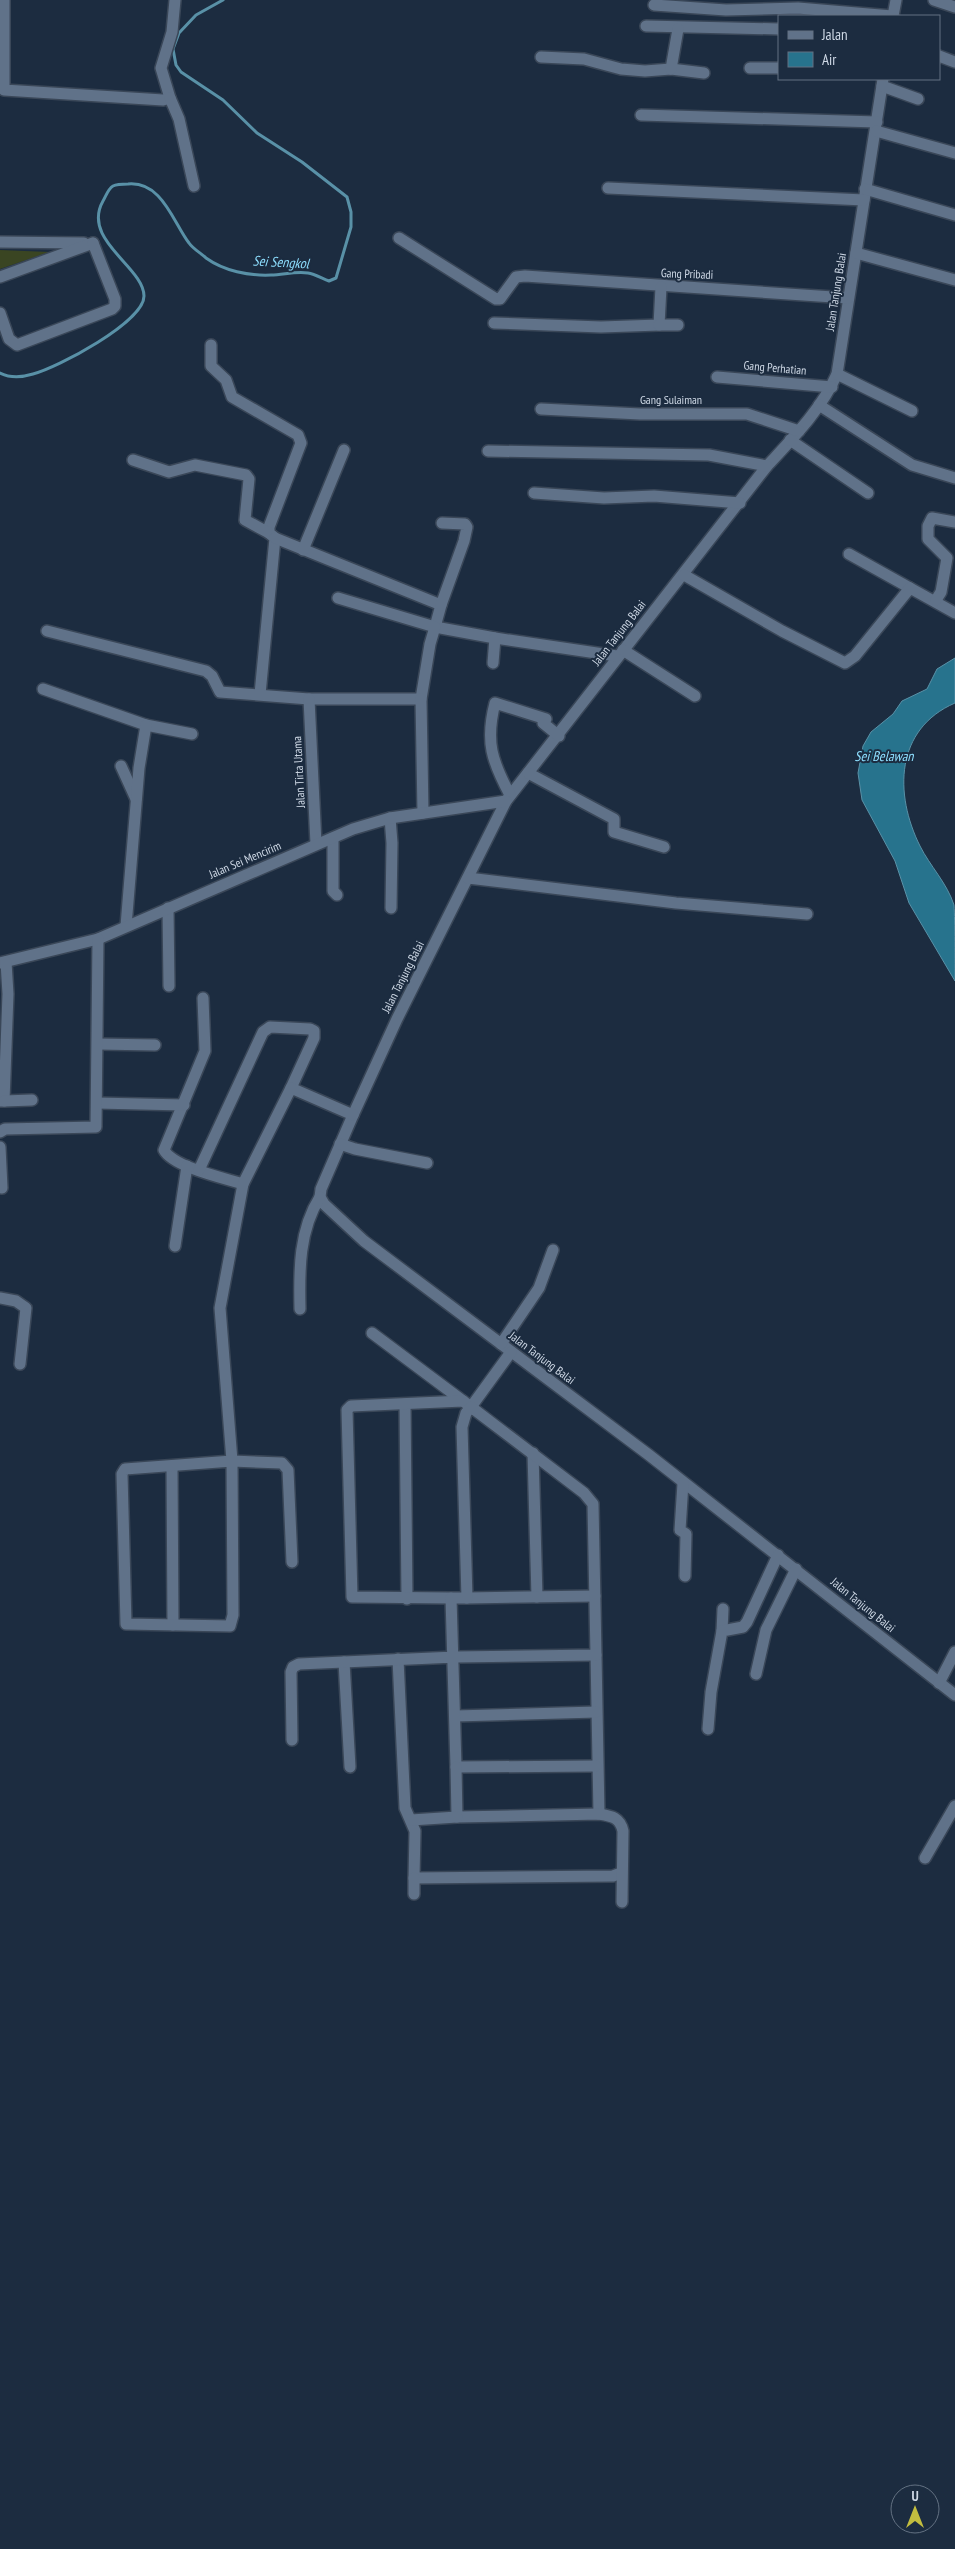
<svg xmlns="http://www.w3.org/2000/svg" width="955" height="2549" font-family="'PT Sans Narrow',sans-serif">
<rect width="100%" height="100%" fill="#1c2c40"/>
<path fill="#3a4522" d="M0 250 50 252 0 269Z"/>
<path fill="#27738d" stroke="#5991a7" d="M955 658V703C895 729 894 794 920 846 930 866 947 883 954 905 955 921 955 962 955 981L909 903 895 861 862 800 858 773 863 746 871 732 893 714 902 701 927 689 937 669Z"/>
<g fill="none" stroke-linecap="round" stroke-linejoin="round">
<path stroke="#5991a7" stroke-width="3" d="M0 373C10 378 23 377 33 374 57 368 144 322 144 296 144 267 81 240 103 201 106 196 108 189 113 186 117 184 123 184 128 184 162 181 173 222 189 243 193 249 201 253 206 258 224 271 249 276 271 275 283 275 295 271 308 273 315 274 323 279 329 281L336 278 351 227V212L347 197 302 162 257 133 223 100 181 72 176 65 173 49 179 33 196 15 223 0"/>
<defs>
<g id="minor">
<path d="M4 0V90L163 100 170 98 161 68 172 32 175 0"/>
<path d="M934 0 955 7"/>
<path d="M654 5 726 10 798 8 892 16"/>
<path d="M893 16 896 0"/>
<path d="M646 26 779 29"/>
<path d="M939 56 955 62"/>
<path d="M541 57 584 59 621 69 645 71 671 69 704 73"/>
<path d="M750 68H779"/>
<path d="M671 69 678 29"/>
<path d="M883 79 837 374C821 410 793 438 767 466L506 801 397 1019 353 1115 321 1189 320 1197 324 1204 364 1241 649 1455 955 1695"/>
<path d="M882 86 918 99"/>
<path d="M170 98 179 119 194 186"/>
<path d="M641 115 877 122"/>
<path d="M876 131 955 153"/>
<path d="M608 188 864 200"/>
<path d="M865 189 955 215"/>
<path d="M399 238 496 299H500L516 277 525 276 848 298"/>
<path d="M0 242 84 243"/>
<path d="M856 253 955 280"/>
<path d="M0 277 93 243"/>
<path d="M0 313 9 339 17 345 112 309 115 306V299L93 243"/>
<path d="M494 323 601 327 659 325 661 287"/>
<path d="M659 325H678"/>
<path d="M211 345V366L226 380 232 397 298 435 301 443 269 527V533L275 538 260 694"/>
<path d="M837 374 912 411"/>
<path d="M717 377 832 387"/>
<path d="M819 405 912 465 955 478"/>
<path d="M541 409 640 414H747L799 431"/>
<path d="M790 440 868 493"/>
<path d="M488 451 709 455 767 466"/>
<path d="M133 460 169 472 195 465 246 475 249 479 245 520 269 533"/>
<path d="M534 493 604 498 654 496 740 503"/>
<path d="M275 538 441 605 435 627 495 638 617 656"/>
<path d="M303 550 344 450"/>
<path d="M849 554 910 588"/>
<path d="M684 575 782 631 845 663 855 656 910 588 955 613"/>
<path d="M936 600 941 592 947 558 928 539V526L932 518 955 522"/>
<path d="M441 605 464 541 467 527 465 524 442 523"/>
<path d="M47 631 206 671 212 676 220 692 309 699H421L430 644 435 627 338 598"/>
<path d="M623 650 695 696"/>
<path d="M493 663 495 638"/>
<path d="M43 689 146 725 192 734"/>
<path d="M309 699 316 844"/>
<path d="M421 699 423 813"/>
<path d="M121 766 136 799"/>
<path d="M528 773 614 819V832L664 847"/>
<path d="M510 795C492 761 485 742 495 703L546 719 543 723 559 736"/>
<path d="M390 818 392 843 391 908"/>
<path d="M333 838V891L337 895"/>
<path d="M468 878 676 903 807 914"/>
<path d="M168 908 169 986"/>
<path d="M126 926 139 768 146 725"/>
<path d="M0 963 98 939 353 829 390 818 506 801"/>
<path d="M203 998 205 1051 164 1150C173 1167 224 1178 243 1184"/>
<path d="M98 1044 155 1045"/>
<path d="M0 1101H4L8 994 6 962"/>
<path d="M4 1101 32 1100"/>
<path d="M97 1103 184 1105"/>
<path d="M0 1132 5 1129 96 1127 98 939"/>
<path d="M340 1144 355 1149 427 1163"/>
<path d="M0 1147 2 1188"/>
<path d="M199 1170 263 1032 270 1027 310 1029 314 1031V1038L291 1088"/>
<path d="M175 1246 187 1166"/>
<path d="M0 1298 16 1301 26 1308 20 1364"/>
<path d="M300 1309C299 1270 299 1230 320 1197"/>
<path d="M372 1333 463 1401"/>
<path d="M501 1344 539 1288 553 1250"/>
<path d="M405 1404 407 1599"/>
<path d="M533 1453 537 1597"/>
<path d="M172 1466 173 1625"/>
<path d="M683 1483 680 1530 686 1534 685 1576"/>
<path d="M292 1562 288 1470 282 1463 232 1461 125 1469 122 1474 126 1624 230 1626 233 1615 232 1461 220 1308 243 1184 291 1088 353 1115"/>
<path d="M451 1598 352 1597 347 1410 351 1406 463 1401 471 1407 511 1352"/>
<path d="M467 1598 595 1596"/>
<path d="M722 1631 723 1609"/>
<path d="M596 1655 599 1814"/>
<path d="M398 1659 405 1808 415 1831 414 1878 613 1876 621 1873"/>
<path d="M344 1662 350 1767"/>
<path d="M756 1674 766 1630 796 1569"/>
<path d="M939 1683 955 1652"/>
<path d="M455 1716 596 1712"/>
<path d="M708 1729 711 1692 722 1631 743 1627 747 1622 778 1555"/>
<path d="M292 1740 291 1672 293 1667 299 1664 455 1657 596 1655 593 1504 584 1493 471 1407 466 1413 462 1427 467 1598H451L456 1767 596 1766"/>
<path d="M456 1767 457 1817 599 1814C611 1816 620 1817 623 1831L622 1902"/>
<path d="M411 1820 457 1817"/>
<path d="M925 1858 955 1806"/>
<path d="M414 1878V1894"/>
</g>
</defs>
<use href="#minor" stroke="#3a4758" stroke-width="14"/>
<use href="#minor" stroke="#607289" stroke-width="11"/>
</g>
<g text-anchor="middle" stroke-width="4" stroke-linejoin="round" paint-order="stroke">
<g font-size="12" fill="#ced8e5" stroke="#1c2c40">
<text transform="translate(687 274) rotate(2)" y="4">Gang Pribadi</text>
<text transform="translate(836 292) rotate(-81)" y="4">Jalan Tanjung Balai</text>
<text transform="translate(775 368) rotate(5)" y="4">Gang Perhatian</text>
<text x="671" y="404">Gang Sulaiman</text>
<text transform="translate(619 633) rotate(-52)" y="4">Jalan Tanjung Balai</text>
<text transform="translate(299 772) rotate(-93)" y="4">Jalan Tirta Utama</text>
<text transform="translate(245 860) rotate(-23)" y="4">Jalan Sei Mencirim</text>
<text transform="translate(403 977) rotate(-63)" y="4">Jalan Tanjung Balai</text>
<text transform="translate(542 1358) rotate(37)" y="4">Jalan Tanjung Balai</text>
<text transform="translate(863 1605) rotate(39)" y="4">Jalan Tanjung Balai</text>
</g>
<g font-size="14" font-style="italic" fill="#8ddefe" stroke="#1c2c40">
<text transform="translate(281 262) rotate(3)" y="5">Sei Sengkol</text>
<text x="884" y="761">Sei Belawan</text>
</g>
</g>
<rect x="778" y="15" width="162" height="65" fill="#1c2c40" stroke="#637182"/>
<rect x="788" y="31" width="25" height="8" fill="#607289" stroke="#637182"/>
<text x="822" y="40" font-size="15" fill="#ced8e5">Jalan</text>
<rect x="788" y="52" width="25" height="15" fill="#27738d" stroke="#637182"/>
<text x="822" y="65" font-size="15" fill="#ced8e5">Air</text>
<g transform="translate(915 2509)"><circle r="24" fill="#1c2c40" stroke="#637182"/>
<path d="M0-4L9 19L0 12L-9 19Z" fill="#c2bd3f"/>
<text y="-8" font-size="14" font-weight="bold" text-anchor="middle" fill="#ced8e5">U</text>
</g>
</svg>
